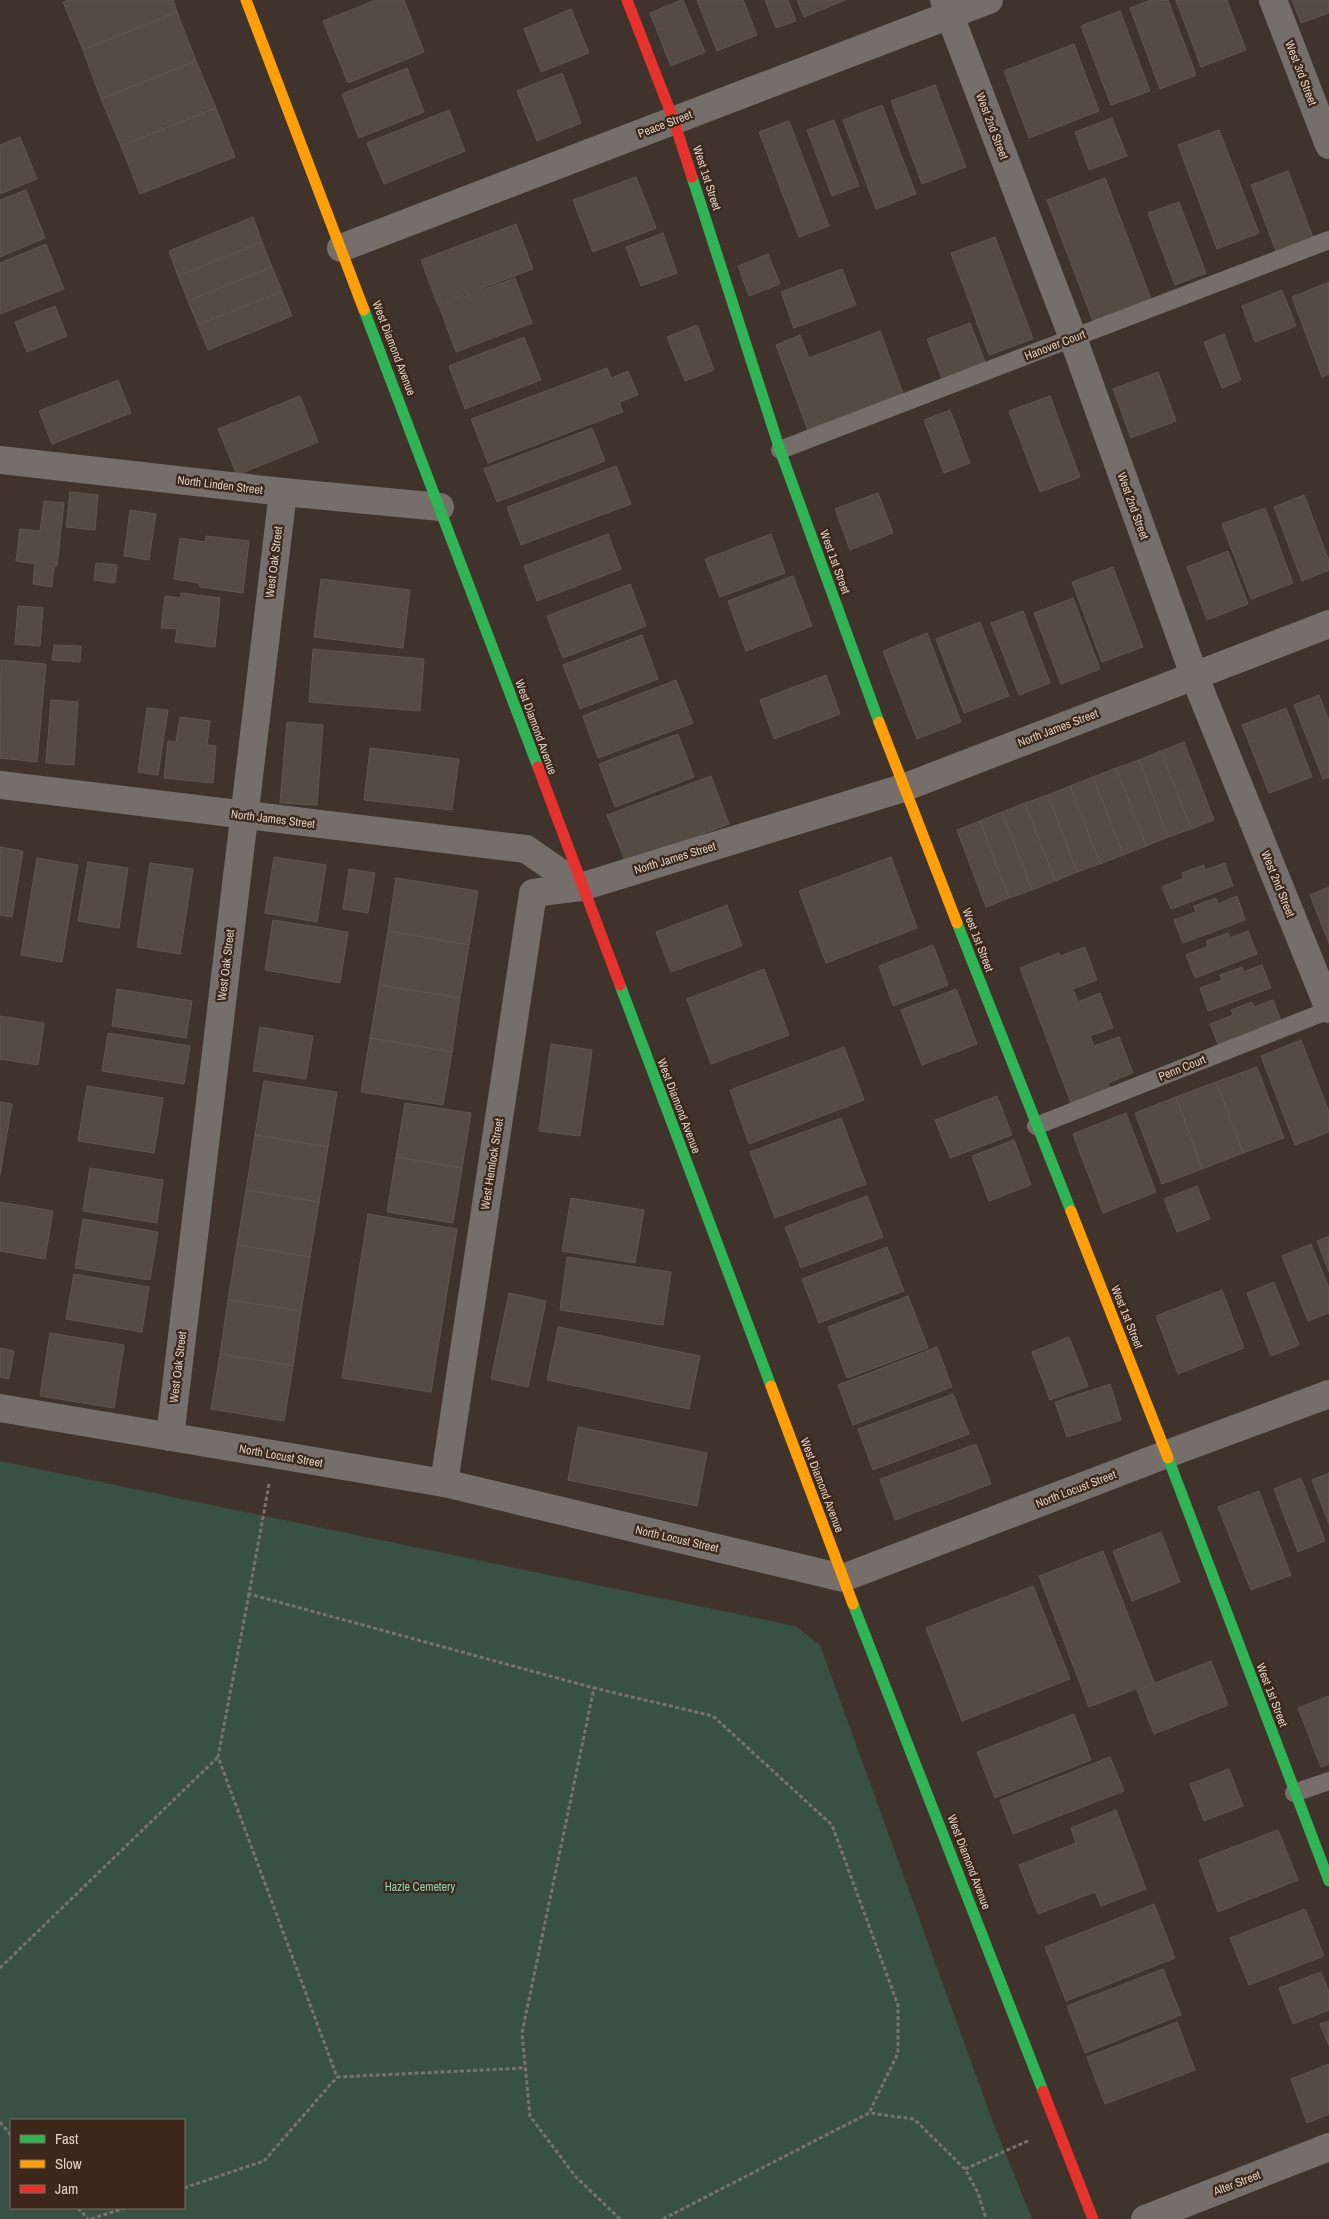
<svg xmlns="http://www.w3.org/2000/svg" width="1329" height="2219" font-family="'Archivo Narrow',sans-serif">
<rect width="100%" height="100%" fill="#3f332c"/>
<path fill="#395145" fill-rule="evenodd" d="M0 1461 795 1626 820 1645 994 2125 1032 2219H0ZM11 2120H184V2208H11Z"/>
<g fill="#564b43" stroke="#615650">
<path d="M69 0H173L177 12 83 50 63 2Z"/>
<path d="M376 0H404L424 52 348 83 323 21Z"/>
<path d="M681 0H683L705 52 671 66 650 13Z"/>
<path d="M697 0H743L757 35 717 51Z"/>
<path d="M765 0H788L796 21 776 28Z"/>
<path d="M797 0H845L804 17Z"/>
<path d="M1151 0H1168L1196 75 1160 89 1130 8Z"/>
<path d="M1176 0H1227L1246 50 1201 67Z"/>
<path d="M1292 0H1329V13L1301 23Z"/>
<path d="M571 9 589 53 541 72 524 29Z"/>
<path d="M1120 11 1150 91 1111 105 1081 26Z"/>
<path d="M177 12 196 61 101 99 83 50Z"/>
<path d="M1074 44 1099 111 1029 138 1004 71Z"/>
<path d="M196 61 216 108 121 146 101 99Z"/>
<path d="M407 68 424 112 359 138 342 94Z"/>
<path d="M562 73 581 123 537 141 517 91Z"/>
<path d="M935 85 966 167 922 184 891 101Z"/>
<path d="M882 105 916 194 876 209 843 120Z"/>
<path d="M216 108 235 157 140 194 121 146Z"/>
<path d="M449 110 465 151 384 184 367 143Z"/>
<path d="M1112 118 1127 156 1089 170 1075 132Z"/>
<path d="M834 120 859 186 832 196 807 130Z"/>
<path d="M789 121 829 226 799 237 759 132Z"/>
<path d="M1219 130 1259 233 1217 249 1178 145Z"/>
<path d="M20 137 37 179 0 194V145Z"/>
<path d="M1288 171 1314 240 1277 254 1251 185Z"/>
<path d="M636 177 656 228 593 252 573 200Z"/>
<path d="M1105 178 1151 299 1093 321 1047 200Z"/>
<path d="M26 190 45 238 0 257V200Z"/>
<path d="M1179 202 1206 273 1175 285 1148 213Z"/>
<path d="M253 217 262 242 178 276 169 251Z"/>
<path d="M516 224 533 269 438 305 421 260Z"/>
<path d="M663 233 677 273 641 286 626 247Z"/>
<path d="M995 237 1033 339 989 355 951 253Z"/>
<path d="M262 242 272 267 188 301 178 276Z"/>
<path d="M46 244 64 289 0 314V263Z"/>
<path d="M768 254 780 284 749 296 738 266Z"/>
<path d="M272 267 282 291 198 325 188 301Z"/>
<path d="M842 269 856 305 794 328 781 292Z"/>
<path d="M515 278 532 323 456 352 439 306Z"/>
<path d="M1329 282V374L1322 377 1292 297Z"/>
<path d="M1282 290 1296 326 1255 342 1242 306Z"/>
<path d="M282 291 292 316 208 350 198 325Z"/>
<path d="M55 306 67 336 27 352 15 322Z"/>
<path d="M970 323 985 362 942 379 927 339Z"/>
<path d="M697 325 714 370 685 381 667 337Z"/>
<path d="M880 331 903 394 832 421 834 424 809 433 776 345 800 335 809 358Z"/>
<path d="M1224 334 1241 380 1222 388 1204 342Z"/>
<path d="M524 337 541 380 465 409 449 366Z"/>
<path d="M607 368 611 378 628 371 638 395 619 402 623 412 488 463 471 419Z"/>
<path d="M1158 372 1176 421 1131 438 1113 389Z"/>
<path d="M118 380 131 413 52 444 39 411Z"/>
<path d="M300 396 318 442 237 475 218 429Z"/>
<path d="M1050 396 1080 477 1040 492 1009 411Z"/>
<path d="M950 410 970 463 944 473 924 420Z"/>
<path d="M592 428 605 461 497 502 484 469Z"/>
<path d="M616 466 631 504 521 545 507 507Z"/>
<path d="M70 492 98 495 95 530 66 527Z"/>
<path d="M878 493 893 533 850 550 835 509Z"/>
<path d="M1304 495 1329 561V570L1302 581 1274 507Z"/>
<path d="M44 501 64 503 57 566H54L52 587 33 584 35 564 16 561 20 529 40 531Z"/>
<path d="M1265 508 1293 583 1251 599 1222 524Z"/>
<path d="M130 510 156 514 149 560 124 556Z"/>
<path d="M608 534 621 569 537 601 524 566Z"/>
<path d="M771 534 785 573 720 597 705 559Z"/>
<path d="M206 536 249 541 243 593 200 587 199 583 174 579 180 538 205 542Z"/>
<path d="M1228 551 1248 604 1207 620 1187 567Z"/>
<path d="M96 563 117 565 115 583 94 580Z"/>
<path d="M1113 567 1143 647 1102 662 1072 582Z"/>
<path d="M793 576 812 626 746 651 728 601Z"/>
<path d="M321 579 410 590 403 648 314 637Z"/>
<path d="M630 584 646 626 563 658 547 616Z"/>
<path d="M181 593 220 598 215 647 175 642 177 629 161 628 165 596 181 598Z"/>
<path d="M1073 598 1100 669 1061 684 1034 613Z"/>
<path d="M18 606 43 608 40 646 15 644Z"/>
<path d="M1023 611 1050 683 1019 695 991 623Z"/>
<path d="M980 622 1009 696 964 713 936 639Z"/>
<path d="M927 633 961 722 917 739 883 651Z"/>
<path d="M642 635 658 679 580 709 563 665Z"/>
<path d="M54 645 81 646 80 662 52 660Z"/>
<path d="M313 649 424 659 420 711 309 702Z"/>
<path d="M1 660 46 664 37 762 0 758Z"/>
<path d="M826 675 840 714 774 739 760 700Z"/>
<path d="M676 680 693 723 598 758 583 716Z"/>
<path d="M1319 695 1329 721V777L1323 779 1294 705Z"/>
<path d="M51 700 78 702 74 765 46 763Z"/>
<path d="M147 708 168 710 158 775 138 772Z"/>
<path d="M1286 708 1312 777 1269 793 1242 725Z"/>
<path d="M180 717 210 721 207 745 216 746 213 783 164 778 168 741 176 742Z"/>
<path d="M287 722 323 725 317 805 280 803Z"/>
<path d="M678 734 694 777 615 807 599 764Z"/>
<path d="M1184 742 1214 820 1191 829 1161 751Z"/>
<path d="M370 748 459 759 452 810 364 800Z"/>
<path d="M1161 751 1191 829 1168 837 1139 760Z"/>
<path d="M1139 760 1168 837 1146 846 1116 768Z"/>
<path d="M1116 768 1146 846 1123 855 1093 777Z"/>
<path d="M711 776 729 824 626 863 607 815Z"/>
<path d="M1093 777 1123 855 1100 864 1070 786Z"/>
<path d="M1070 786 1100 864 1077 872 1048 795Z"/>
<path d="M1048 795 1077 872 1055 881 1025 803Z"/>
<path d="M1025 803 1055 881 1032 890 1002 812Z"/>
<path d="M1002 812 1032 890 1009 898 980 821Z"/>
<path d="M980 821 1009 898 986 907 957 830Z"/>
<path d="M0 847 23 851 12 917 0 915Z"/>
<path d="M274 857 326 865 317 922 265 913Z"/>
<path d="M891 857 917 928 826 963 799 891Z"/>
<path d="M37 858 78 865 62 962 21 955Z"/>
<path d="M88 862 128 868 119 928 78 921Z"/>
<path d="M150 863 193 869 180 954 137 947Z"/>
<path d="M1225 863 1233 886 1171 909 1162 887 1184 878 1182 873 1204 865 1205 870Z"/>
<path d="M349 869 375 873 368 913 343 909Z"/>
<path d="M396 878 478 891 469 945 388 931Z"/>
<path d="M1329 887V943L1310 895Z"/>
<path d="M1237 896 1245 920 1183 943 1174 920 1196 912 1194 906 1216 898 1218 904Z"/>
<path d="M727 905 742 946 671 972 656 932Z"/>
<path d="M273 920 348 932 340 983 265 970Z"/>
<path d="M388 931 469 945 460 998 379 985Z"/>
<path d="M1248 931 1257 954 1195 978 1186 955 1208 946 1206 941 1228 933 1230 938Z"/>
<path d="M933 945 948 985 893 1006 879 966Z"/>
<path d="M1085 947 1097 980 1073 989 1078 1002 1100 993 1113 1028 1090 1036 1094 1046 1119 1037 1133 1073 1108 1083 1110 1088 1071 1103 1020 968 1059 953 1060 956Z"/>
<path d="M1262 965 1271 988 1208 1011 1200 988 1222 980 1220 975 1242 967 1243 972Z"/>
<path d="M764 969 789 1035 711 1064 687 999Z"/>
<path d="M379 985 460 998 452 1052 370 1038Z"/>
<path d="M117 989 192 1001 186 1038 112 1026Z"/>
<path d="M956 989 977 1044 922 1065 901 1010Z"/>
<path d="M1273 1000 1282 1023 1219 1047 1210 1024 1233 1015 1231 1010 1252 1002 1254 1007Z"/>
<path d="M0 1016 44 1023 38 1065 0 1059Z"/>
<path d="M260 1027 313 1036 306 1079 253 1071Z"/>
<path d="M108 1033 190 1046 184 1084 102 1071Z"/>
<path d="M370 1038 452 1052 443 1105 361 1092Z"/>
<path d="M1301 1040 1329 1112V1132L1295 1145 1261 1056Z"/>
<path d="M551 1044 592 1050 580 1136 539 1131Z"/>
<path d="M844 1047 864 1100 749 1144 730 1090Z"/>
<path d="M1257 1067 1284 1138 1243 1153 1216 1082Z"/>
<path d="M264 1081 337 1092 328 1147 255 1135Z"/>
<path d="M1216 1082 1243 1153 1202 1169 1176 1097Z"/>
<path d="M87 1086 163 1098 154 1153 78 1141Z"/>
<path d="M997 1096 1012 1135 950 1158 935 1120Z"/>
<path d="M1176 1097 1202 1169 1162 1184 1135 1113Z"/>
<path d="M0 1102 12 1104 0 1175Z"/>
<path d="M405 1103 471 1113 462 1168 396 1157Z"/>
<path d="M1126 1113 1156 1192 1103 1213 1073 1134Z"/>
<path d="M841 1118 866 1184 775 1218 750 1152Z"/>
<path d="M255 1135 328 1147 319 1202 246 1190Z"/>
<path d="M1014 1140 1031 1185 989 1201 972 1156Z"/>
<path d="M396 1157 462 1168 453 1223 387 1212Z"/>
<path d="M90 1168 163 1180 157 1223 83 1211Z"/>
<path d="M1197 1186 1210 1219 1177 1232 1164 1199Z"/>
<path d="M246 1190 319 1202 310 1257 237 1245Z"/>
<path d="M867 1196 883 1237 801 1268 785 1227Z"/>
<path d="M571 1198 644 1210 635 1263 562 1251Z"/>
<path d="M0 1202 53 1211 45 1259 0 1251Z"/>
<path d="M368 1214 457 1229 431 1392 342 1378Z"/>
<path d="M83 1219 158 1232 150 1280 75 1268Z"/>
<path d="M1329 1236V1272L1317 1241Z"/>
<path d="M1311 1244 1329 1288V1313L1308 1321 1282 1256Z"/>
<path d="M237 1245 310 1257 301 1311 228 1300Z"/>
<path d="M887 1247 904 1291 819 1323 802 1279Z"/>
<path d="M567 1257 671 1272 663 1325 560 1310Z"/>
<path d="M74 1274 149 1287 142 1332 66 1319Z"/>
<path d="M1274 1282 1299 1345 1271 1356 1247 1293Z"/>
<path d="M1222 1290 1244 1348 1178 1374 1156 1316Z"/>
<path d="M509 1293 546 1301 528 1387 491 1379Z"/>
<path d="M908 1296 928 1348 847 1378 828 1327Z"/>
<path d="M228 1300 301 1311 293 1366 220 1354Z"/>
<path d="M558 1327 700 1356 689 1409 547 1380Z"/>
<path d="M50 1333 124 1345 114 1408 40 1396Z"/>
<path d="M1069 1337 1088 1386 1050 1400 1032 1352Z"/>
<path d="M937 1347 952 1387 853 1425 838 1385Z"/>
<path d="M0 1348 14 1351 9 1379 0 1377Z"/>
<path d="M220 1354 293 1366 284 1421 211 1409Z"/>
<path d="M1110 1384 1121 1420 1067 1437 1055 1402Z"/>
<path d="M953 1394 969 1434 873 1470 858 1429Z"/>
<path d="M578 1427 707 1453 697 1506 568 1480Z"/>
<path d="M976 1444 991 1484 895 1520 880 1479Z"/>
<path d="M1329 1473V1524L1312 1480Z"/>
<path d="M1301 1478 1325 1541 1298 1552 1274 1489Z"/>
<path d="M1259 1491 1291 1575 1251 1590 1218 1507Z"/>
<path d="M1161 1532 1180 1582 1132 1601 1113 1551Z"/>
<path d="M1103 1551 1154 1682 1089 1707 1039 1576Z"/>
<path d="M1033 1586 1070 1679 962 1721 926 1628Z"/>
<path d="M1211 1661 1228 1705 1154 1734 1137 1690Z"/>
<path d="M1329 1696V1764L1321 1767 1298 1708Z"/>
<path d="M1074 1714 1091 1760 995 1798 977 1752Z"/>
<path d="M1110 1757 1124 1791 1013 1834 1000 1800Z"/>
<path d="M1229 1769 1243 1806 1204 1821 1190 1784Z"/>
<path d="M1116 1810 1146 1889 1101 1906 1095 1892 1038 1914 1019 1865 1076 1843 1071 1828Z"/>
<path d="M1278 1830 1298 1880 1218 1912 1199 1860Z"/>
<path d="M1154 1904 1175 1958 1066 2001 1045 1947Z"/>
<path d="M1305 1909 1324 1956 1249 1985 1230 1938Z"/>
<path d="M1163 1969 1181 2015 1085 2053 1067 2006Z"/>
<path d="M1321 1972 1329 1992V2010L1293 2024 1279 1988Z"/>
<path d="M1329 2021V2046L1320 2024Z"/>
<path d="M1177 2022 1195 2070 1105 2104 1087 2057Z"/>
<path d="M1329 2064V2114L1307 2123 1291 2079Z"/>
</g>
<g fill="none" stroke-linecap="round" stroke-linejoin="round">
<g stroke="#79726e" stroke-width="3" stroke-dasharray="4 2.5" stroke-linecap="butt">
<path d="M269 1484 249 1594 594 1688"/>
<path d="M249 1594 218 1757 337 2077 525 2068"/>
<path d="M0 1968 218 1757"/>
<path d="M0 2122 11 2135"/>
<path d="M965 2169 1030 2140"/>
<path d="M184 2188 264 2161 337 2077"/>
<path d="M78 2208 88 2219"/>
<path d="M91 2219 125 2208"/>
<path d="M620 2219 575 2176 530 2116 522 2033 594 1688 713 1716 832 1825 898 2005V2053L869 2113"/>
<path d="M663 2219 869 2113 914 2119 965 2169 978 2193 986 2219"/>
</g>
<g stroke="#766e6b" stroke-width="18">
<path d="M780 450 1329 240"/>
<path d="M1036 1126 1329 1010"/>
<path d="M1294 1793 1329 1781"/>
</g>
<g stroke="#766e6b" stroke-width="28">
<path d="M944 0 1073 338 1194 675 1329 1009"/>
<path d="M1273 0 1329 145"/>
<path d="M341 248 989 0"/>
<path d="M0 460 283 492 440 507"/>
<path d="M0 785 526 849 581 887"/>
<path d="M0 1408 444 1483 843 1578 1167 1454 1329 1394"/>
<path d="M170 1437 283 492"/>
<path d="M444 1483 533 893 581 887 903 788 1329 624"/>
<path d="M1145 2219 1329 2147"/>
</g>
<g stroke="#30b455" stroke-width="11">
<path d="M692 177 780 450 879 722"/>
<path d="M364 310 538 767"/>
<path d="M957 923 1071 1211"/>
<path d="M620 985 771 1386"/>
<path d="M1168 1458 1329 1881"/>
<path d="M853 1604 1043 2091"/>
</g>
<g stroke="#ff9f0a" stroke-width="11">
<path d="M246 0 364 310"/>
<path d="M879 722 957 923"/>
<path d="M1071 1211 1168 1458"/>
<path d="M771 1386 853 1604"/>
</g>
<g stroke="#e5322d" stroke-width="11">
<path d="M627 0 674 121 692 177"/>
<path d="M538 767 620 985"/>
<path d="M1043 2091 1093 2219"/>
</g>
</g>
<g text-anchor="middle" stroke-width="4.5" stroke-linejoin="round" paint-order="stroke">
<g font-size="12" fill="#dfd1c9" stroke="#3c281a">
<text transform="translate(1301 73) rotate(69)" y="4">West 3rd Street</text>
<text transform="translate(665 124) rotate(-21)" y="4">Peace Street</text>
<text transform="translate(992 126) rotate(69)" y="4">West 2nd Street</text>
<text transform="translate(707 178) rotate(72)" y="4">West 1st Street</text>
<text transform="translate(1055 345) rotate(-21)" y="4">Hanover Court</text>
<text transform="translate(394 348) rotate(69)" y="4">West Diamond Avenue</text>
<text transform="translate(220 485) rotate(7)" y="4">North Linden Street</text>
<text transform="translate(1133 506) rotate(70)" y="4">West 2nd Street</text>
<text transform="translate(274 562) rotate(-83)" y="4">West Oak Street</text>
<text transform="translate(835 562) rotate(70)" y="4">West 1st Street</text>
<text transform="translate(536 727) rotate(70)" y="4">West Diamond Avenue</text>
<text transform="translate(1058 728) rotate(-21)" y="4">North James Street</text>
<text transform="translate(273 819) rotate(7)" y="4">North James Street</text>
<text transform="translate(675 858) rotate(-17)" y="4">North James Street</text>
<text transform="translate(1278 884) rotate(68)" y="4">West 2nd Street</text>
<text transform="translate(978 940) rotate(69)" y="4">West 1st Street</text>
<text transform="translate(226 965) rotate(-83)" y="4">West Oak Street</text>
<text transform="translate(1182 1068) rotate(-22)" y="4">Penn Court</text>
<text transform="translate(679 1106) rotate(69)" y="4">West Diamond Avenue</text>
<text transform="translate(492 1164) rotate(-81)" y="4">West Hemlock Street</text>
<text transform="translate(1127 1317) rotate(68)" y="4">West 1st Street</text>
<text transform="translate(178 1367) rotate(-83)" y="4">West Oak Street</text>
<text transform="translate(281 1456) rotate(10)" y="4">North Locust Street</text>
<text transform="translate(822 1485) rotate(69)" y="4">West Diamond Avenue</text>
<text transform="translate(1076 1489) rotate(-21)" y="4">North Locust Street</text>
<text transform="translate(677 1539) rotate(13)" y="4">North Locust Street</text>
<text transform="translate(1272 1695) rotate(69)" y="4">West 1st Street</text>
<text transform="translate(969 1862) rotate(69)" y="4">West Diamond Avenue</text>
<text transform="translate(1237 2183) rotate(-21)" y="4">Alter Street</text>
</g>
<g font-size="12" fill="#8bd5b4" stroke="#3c281a">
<text x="420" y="1891">Hazle Cemetery</text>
</g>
</g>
<rect x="10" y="2119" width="175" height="90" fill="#3c281a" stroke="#7d6c60"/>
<rect x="20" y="2135" width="25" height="8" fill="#30b455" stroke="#7d6c60"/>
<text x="55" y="2144" font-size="15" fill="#dfd1c9">Fast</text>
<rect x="20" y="2160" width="25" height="8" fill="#ff9f0a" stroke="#7d6c60"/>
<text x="55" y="2169" font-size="15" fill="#dfd1c9">Slow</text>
<rect x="20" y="2185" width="25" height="8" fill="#e5322d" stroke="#7d6c60"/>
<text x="55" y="2194" font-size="15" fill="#dfd1c9">Jam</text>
</svg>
